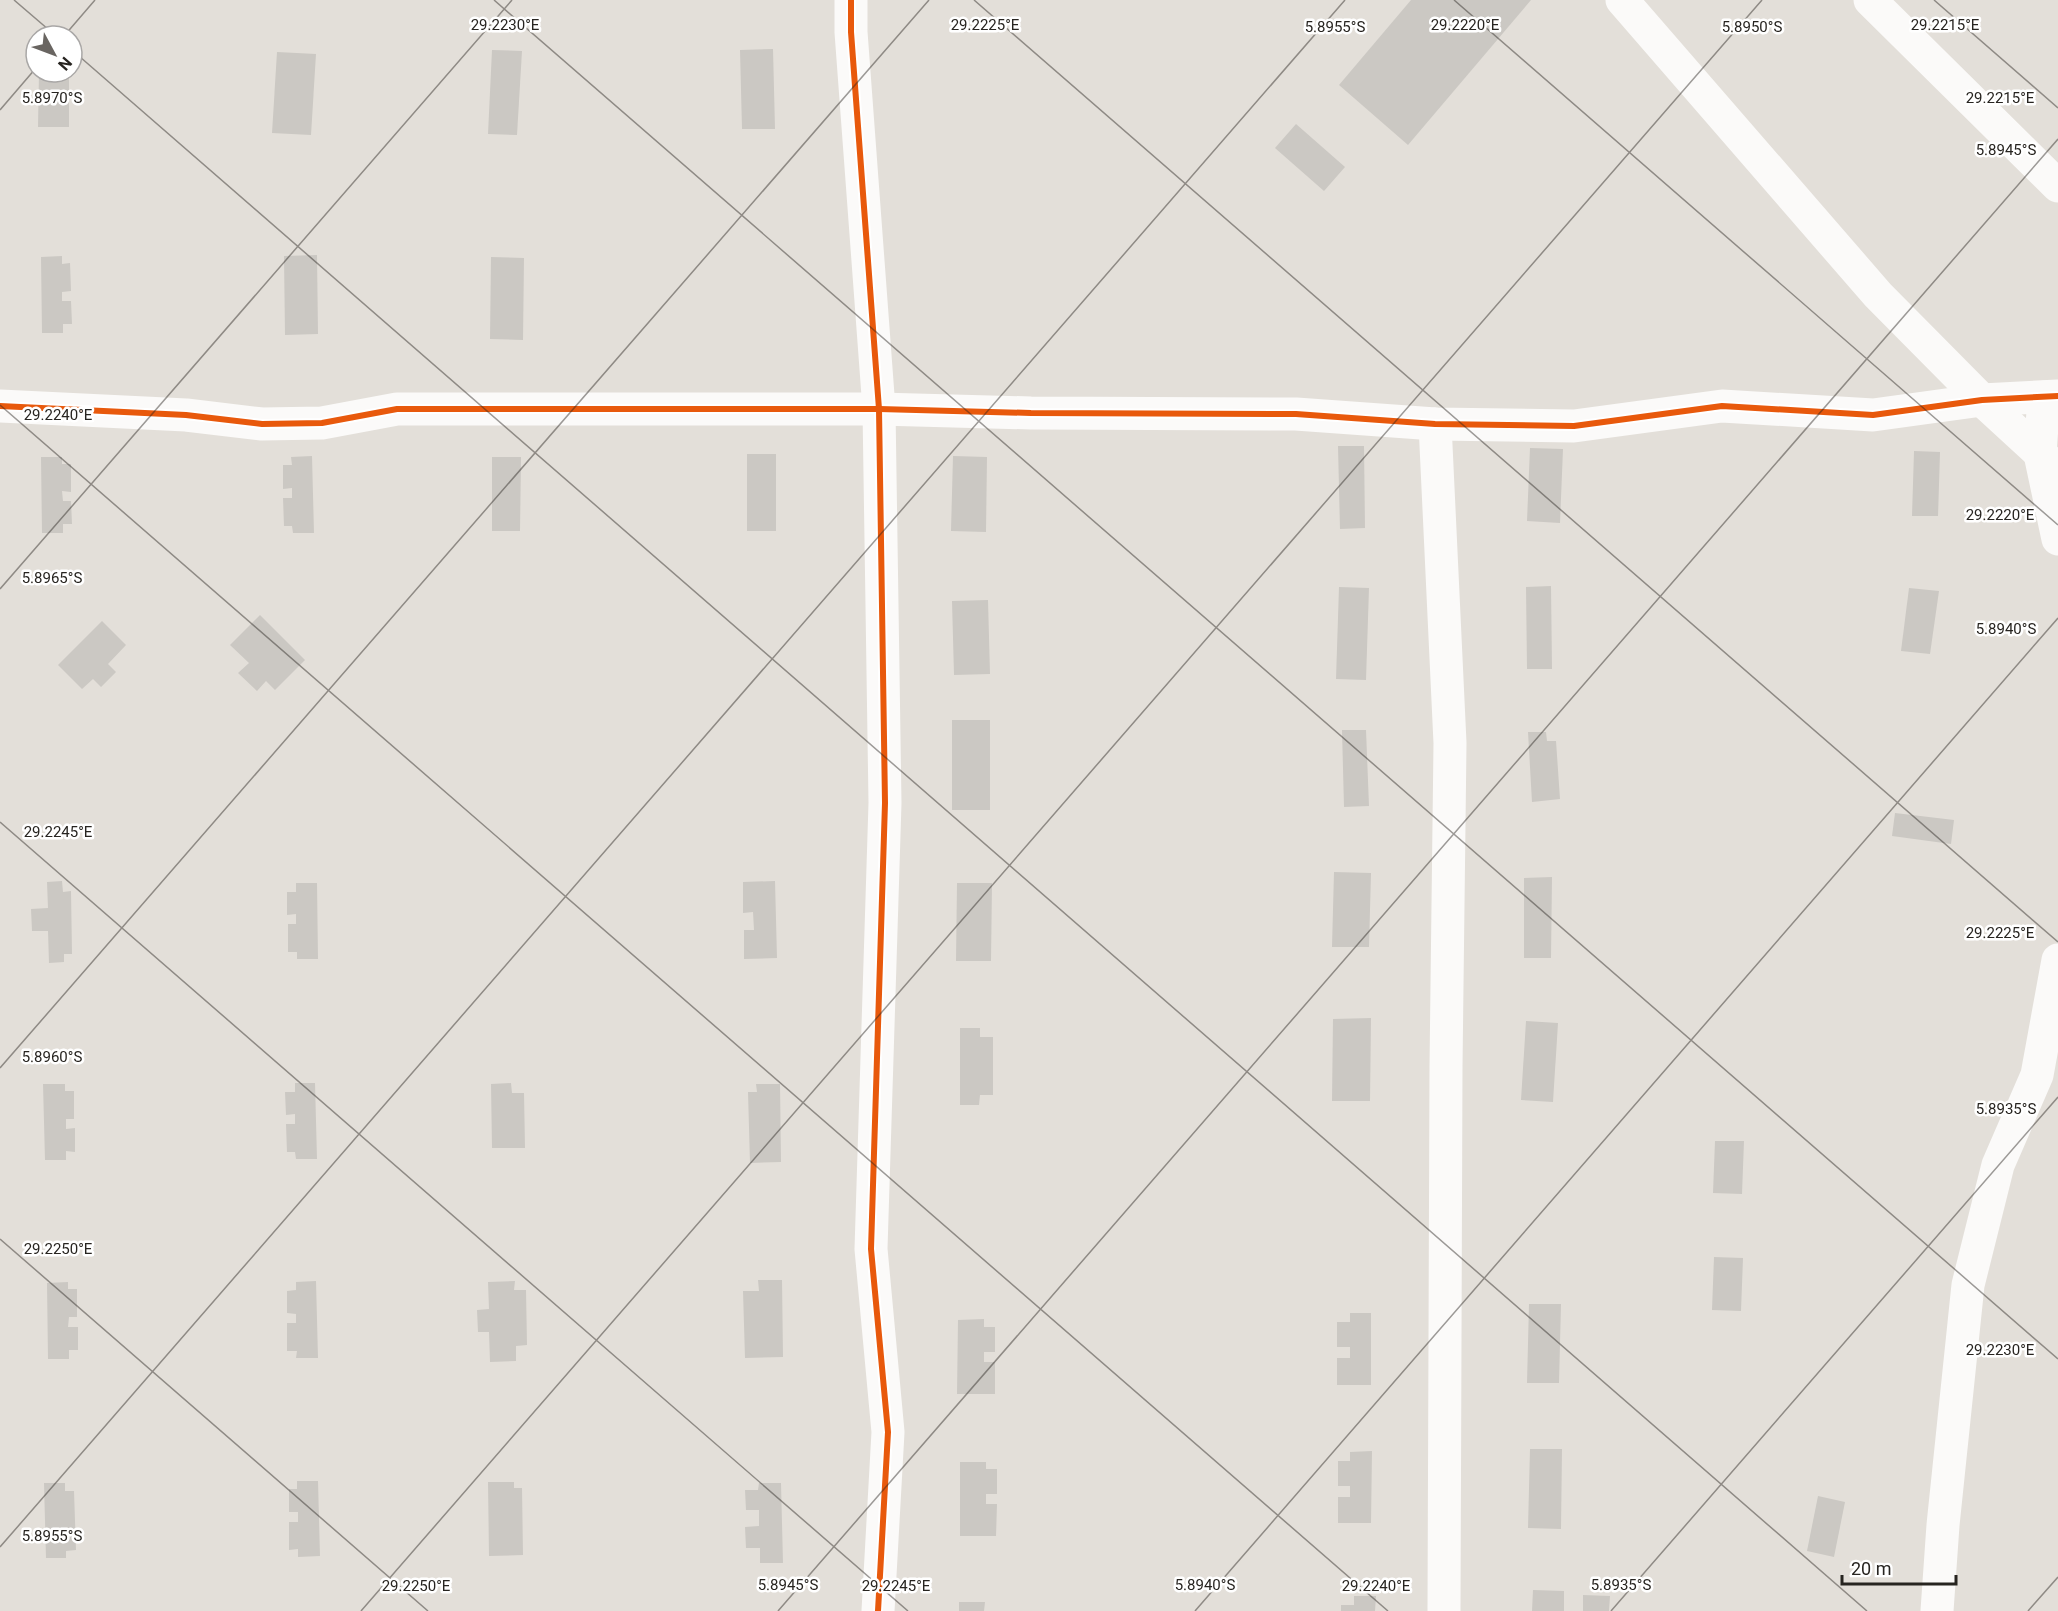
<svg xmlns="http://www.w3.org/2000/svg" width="2058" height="1611" font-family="Roboto,sans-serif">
<rect width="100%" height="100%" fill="#e3dfd9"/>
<g fill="#cbc8c3">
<path d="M1411 0H1531L1408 145 1339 85Z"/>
<path d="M773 49 775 129H742L740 50Z"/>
<path d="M492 50 522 51 517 135 488 134Z"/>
<path d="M277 52 316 54 311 135 272 133Z"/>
<path d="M39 72H69V127H38Z"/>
<path d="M1296 124 1345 167 1324 191 1275 148Z"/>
<path d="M317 255 318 334 285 335 284 256Z"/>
<path d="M62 256V264L70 263 71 291 62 292V301H71L72 324H63V333H42L41 257Z"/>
<path d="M491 257 524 258 523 340 490 339Z"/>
<path d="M1338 446H1364L1365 528 1340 529Z"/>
<path d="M1530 448 1563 449 1560 523 1527 521Z"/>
<path d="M1914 451 1940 452 1938 516H1912Z"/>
<rect x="747" y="454" width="29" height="77"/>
<path d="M312 456 314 533H293L292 526H284L283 498H292V488L283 489V465H292L291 457Z"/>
<path d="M953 456 987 457 986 532 951 531Z"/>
<path d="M41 457H62V464H71V492L62 491 63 501H71L72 524H63V533H42Z"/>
<path d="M492 457H521L520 531H492Z"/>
<path d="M1551 586 1552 669H1527L1526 587Z"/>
<path d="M1339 587 1369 588 1366 680 1336 679Z"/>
<path d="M1909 588 1939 591 1930 654 1901 651Z"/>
<path d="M988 600 990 674 954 675 952 601Z"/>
<path d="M260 615 305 660 275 690 266 681 257 691 238 673 249 663 230 645Z"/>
<path d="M102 621 126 645 108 664 116 672 101 687 93 679 82 689 58 665Z"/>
<rect x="952" y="720" width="38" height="90"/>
<path d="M1342 730H1366L1369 806 1344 807Z"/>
<path d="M1528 732H1546L1547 741H1556L1560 799 1532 802Z"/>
<path d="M1895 813 1954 820 1951 844 1892 836Z"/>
<path d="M1334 872 1371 873 1369 947H1332Z"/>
<path d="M1552 877 1551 958H1524V878Z"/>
<path d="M62 881 63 892 71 891 72 954H64V962L49 963 48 931H32L31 909 48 908 47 882Z"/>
<path d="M775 881 777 958 744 959V930H754L753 912 743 913V882Z"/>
<path d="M296 883H317L318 959H297V952H288V924H296V914L287 915V892H296Z"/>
<path d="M957 883H992L991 961H956Z"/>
<path d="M1371 1018 1370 1101H1332L1333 1019Z"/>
<path d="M1526 1021 1558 1023 1553 1102 1521 1100Z"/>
<path d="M960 1028H980V1037H993V1095H980L979 1105H960Z"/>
<path d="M295 1083H315L317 1159H296L295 1152H287L286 1124H295V1114L286 1115 285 1092H295Z"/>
<path d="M511 1083 512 1093H524L525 1148H492L491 1084Z"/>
<path d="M43 1084H65V1091H74V1119H66V1129L75 1128V1152L66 1151V1160H45Z"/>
<path d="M756 1084H780L781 1162 750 1163 748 1092H757Z"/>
<path d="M1715 1141H1744L1742 1194 1713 1193Z"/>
<path d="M1714 1257 1743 1258 1741 1311 1712 1310Z"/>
<path d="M758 1280H782L783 1357 745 1358 743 1291H759Z"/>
<path d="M316 1281 318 1358H296L297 1351H287V1323H296V1314L287 1313V1291L296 1290V1282Z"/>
<path d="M515 1281 514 1290H526L527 1345 516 1346V1361L490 1362 489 1332H478L477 1310 489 1309 488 1282Z"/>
<path d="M68 1282V1289H77V1317H69L68 1327H78V1350H69V1359H48L47 1283Z"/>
<path d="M1529 1304H1561L1559 1383H1527Z"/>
<path d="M1350 1313H1371V1385H1337V1358H1350V1347H1337V1322H1350Z"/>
<path d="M984 1319V1327H995V1352H984V1362H995V1394H957L958 1320Z"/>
<path d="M1530 1449H1562L1561 1529 1528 1528Z"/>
<path d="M1372 1451 1371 1523H1338V1497H1350V1486H1338V1461H1350V1452Z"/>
<path d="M960 1462H986V1469H997V1494H986V1504H997L996 1536H960Z"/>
<path d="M297 1481H318L320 1556 298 1557V1549L289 1550V1522H298V1512H289V1489H297Z"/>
<path d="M488 1482H514V1488H522L523 1555 489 1556Z"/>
<path d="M44 1483H65V1491H74L76 1550 66 1551V1558H46Z"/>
<path d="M759 1483H781L783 1563H760V1548H746L745 1527 759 1526V1510H746L745 1490H758Z"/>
<path d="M1818 1496 1845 1502 1834 1557 1807 1551Z"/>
<path d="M1533 1590 1564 1591V1611H1532Z"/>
<path d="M1583 1595 1610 1596 1609 1611H1583Z"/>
<path d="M1354 1596H1376L1375 1611H1341V1605H1354Z"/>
<path d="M959 1602H985L984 1611H959Z"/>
</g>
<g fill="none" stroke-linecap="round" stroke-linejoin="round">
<g stroke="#fbfaf9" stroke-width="33">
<path d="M851 0V32L879 409 885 803 871 1249 888 1432 878 1611"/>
<path d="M1622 0 1878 295 1982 400 2058 470"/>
<path d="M1870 0 2058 186"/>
<path d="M2044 397 2040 454 2058 539"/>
<path d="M0 406 186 415 262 424 322 423 397 409H879L1031 413 1296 414 1435 424 1574 426 1722 406 1873 415 1982 400 2058 396"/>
<path d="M1435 424 1450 743 1446 1067 1444 1611"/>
<path d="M1937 1611 1943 1525 1968 1285 1998 1165 2037 1075 2058 960"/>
</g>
<defs>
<g id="cycleway">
<path d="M851 0V32L879 409 885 803 871 1249 888 1432 878 1611"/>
<path d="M0 406 186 415 262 424 322 423 397 409H879L1031 413 1296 414 1435 424 1574 426 1722 406 1873 415 1982 400 2058 396"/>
</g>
</defs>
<use href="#cycleway" stroke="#fff" stroke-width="10"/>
<use href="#cycleway" stroke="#e8590c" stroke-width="6"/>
</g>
<path fill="none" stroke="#272420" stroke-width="1.5" stroke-opacity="0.45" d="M14 0 56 36M494 0 2058 1359M974 0 2058 942M1454 0 2058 525M1934 0 2058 108M64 36 95 0M72 50 1867 1611M0 110 36 68M0 405 1388 1611M0 589 512 0M0 822 908 1611M0 1068 929 0M0 1239 428 1611M0 1547 1345 0M361 1611 1762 0M778 1611 2058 139M1195 1611 2058 618M1611 1611 2058 1097M2028 1611 2058 1577"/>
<g font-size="15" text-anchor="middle" fill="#272420" stroke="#fff" stroke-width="5" stroke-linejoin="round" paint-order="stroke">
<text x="505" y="30">29.2230°E</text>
<text x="985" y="30">29.2225°E</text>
<text x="1465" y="30">29.2220°E</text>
<text x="1945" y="30">29.2215°E</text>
<text x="1335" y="32">5.8955°S</text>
<text x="1752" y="32">5.8950°S</text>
<text x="2000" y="103">29.2215°E</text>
<text x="52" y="103">5.8970°S</text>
<text x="2006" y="155">5.8945°S</text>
<text x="58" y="420">29.2240°E</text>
<text x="2000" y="520">29.2220°E</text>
<text x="52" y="583">5.8965°S</text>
<text x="2006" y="634">5.8940°S</text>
<text x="58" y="837">29.2245°E</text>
<text x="2000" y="938">29.2225°E</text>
<text x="52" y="1062">5.8960°S</text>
<text x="2006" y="1114">5.8935°S</text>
<text x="58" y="1254">29.2250°E</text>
<text x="2000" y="1355">29.2230°E</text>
<text x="52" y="1541">5.8955°S</text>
<text x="788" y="1590">5.8945°S</text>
<text x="1205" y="1590">5.8940°S</text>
<text x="1621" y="1590">5.8935°S</text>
<text x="416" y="1591">29.2250°E</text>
<text x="896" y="1591">29.2245°E</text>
<text x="1376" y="1591">29.2240°E</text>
</g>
<g transform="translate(54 54) rotate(131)"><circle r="28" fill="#ffffff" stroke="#a9a7a6" stroke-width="1.5"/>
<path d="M0-4.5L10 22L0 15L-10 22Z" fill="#696561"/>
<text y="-9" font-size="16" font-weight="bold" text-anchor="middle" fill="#272420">N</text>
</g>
<path d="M1842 1575v9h114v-9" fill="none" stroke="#272420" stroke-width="3"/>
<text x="1851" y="1575" font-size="18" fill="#272420" stroke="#ffffff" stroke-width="4.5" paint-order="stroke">20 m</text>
</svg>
